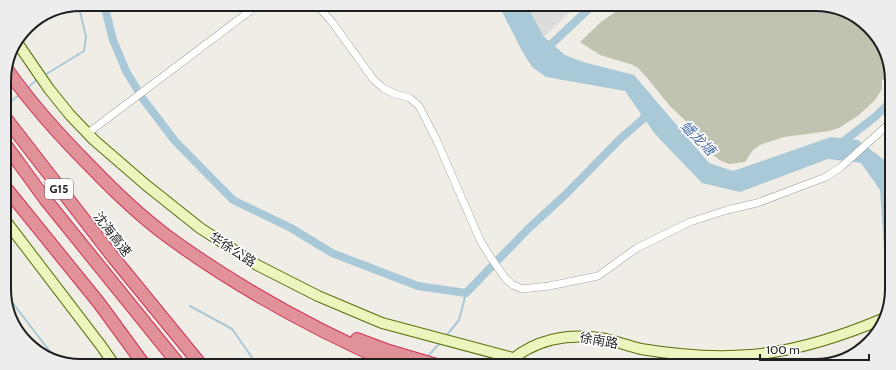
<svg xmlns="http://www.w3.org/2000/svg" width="896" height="370" font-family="Cabin,'Noto Sans SC',sans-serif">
<rect width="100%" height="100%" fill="#efede5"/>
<path fill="#dddcdc" d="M526 4H578L544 37Z"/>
<path fill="#c1c3b1" d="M627 4H815L845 10 874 32 876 40 880 43 883 52 888 75 884 80 882 79V89L875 100 859 115 839 128 829 131 784 137 760 145 753 150 745 162 729 164 721 161 707 151 700 141 695 130 669 105 649 80 638 68 633 65 600 55 580 42 602 21Z"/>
<path fill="#a9c9d9" d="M498 4H526L544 37 565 55 583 62 634 75 709 163 733 171 831 137 858 140 892 166V290L888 308 880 190 861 163 828 159 740 192 702 183 655 134 625 91 546 77 532 67 522 51Z"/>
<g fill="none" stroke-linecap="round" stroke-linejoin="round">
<g stroke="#a9c9d9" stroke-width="2">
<path d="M43 76 84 51 86 37 80 11 77 5"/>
<path d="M26 89 38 79"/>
<path d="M4 107 19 95"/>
<path d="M5 293 58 362"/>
<path d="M190 306 232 329 258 366"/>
<path d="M446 336 459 320 466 293"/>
<path d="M427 357 440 343"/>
<path d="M259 366 300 359"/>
</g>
<g stroke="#a9c9d9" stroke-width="8">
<path d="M104 4 113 40 126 71 143 99 175 141 233 200 291 228 332 253 418 286 466 293 528 229 565 195 620 139 643 119 648 108"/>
<path d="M544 51 594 4"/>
<path d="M839 145 876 116 891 101"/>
</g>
<defs>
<g id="street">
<path d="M316 4 332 22 373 79 383 88 395 94 410 98 419 106 437 141 480 240 489 255 506 279 513 285 522 289 549 286 598 276 637 248 690 222 727 210 757 203 826 177 841 167 891 122"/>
<path d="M88 133 259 4"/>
</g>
<g id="secondary">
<path d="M16 41 49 89 70 115 94 140 146 185 200 228 257 265 318 296 382 323 513 358"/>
<path d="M5 220 102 347 115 366"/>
<path d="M505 366C532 339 569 332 606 339 618 342 629 346 641 349 677 355 714 358 750 355 798 351 843 336 887 317"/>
</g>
<g id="highway">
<path d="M6 68C31 104 60 136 91 167 114 191 139 215 167 236 238 288 317 331 398 366"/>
<path d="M4 116 113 257 202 366"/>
<path d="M5 144 45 199 180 366"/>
<path d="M5 187 99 303 145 366"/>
<path d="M357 339 389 351 440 366"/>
<path d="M819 366 823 365"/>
</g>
</defs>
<use href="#street" stroke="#a3a3a3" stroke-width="8"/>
<use href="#secondary" stroke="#596f0c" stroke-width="12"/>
<use href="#highway" stroke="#cf3055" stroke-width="14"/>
<use href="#street" stroke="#fff" stroke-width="7"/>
<use href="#secondary" stroke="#ecf5bd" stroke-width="10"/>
<use href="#highway" stroke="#e19298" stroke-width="12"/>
</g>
<g text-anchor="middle" stroke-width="3.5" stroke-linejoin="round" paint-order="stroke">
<rect fill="#fff" stroke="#626262" stroke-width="1" x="45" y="179" width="28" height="20" rx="3"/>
<g font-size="12" font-weight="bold" fill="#1f1f1f">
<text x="59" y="193">G15</text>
</g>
<g font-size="13" fill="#1f1f1f" stroke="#fff">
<text transform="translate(113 234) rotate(52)" y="5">沈海高速</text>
<text transform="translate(233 249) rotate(33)" y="5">华徐公路</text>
<text transform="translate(599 340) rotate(10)" y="5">徐南路</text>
</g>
<g font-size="14" font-style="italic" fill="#5173a8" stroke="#fff">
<text transform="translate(698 138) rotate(45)" y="5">蟠龙塘</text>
</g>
</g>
<path d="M0 0H896V370H0ZM81 11H815A70 70 0 0 1 885 81V289A70 70 0 0 1 815 359H81A70 70 0 0 1 11 289V81A70 70 0 0 1 81 11Z" fill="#ededed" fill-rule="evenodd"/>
<path fill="none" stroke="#1f1f1f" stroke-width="2" d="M81 11H815A70 70 0 0 1 885 81V289A70 70 0 0 1 815 359H81A70 70 0 0 1 11 289V81A70 70 0 0 1 81 11Z"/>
<path d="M760 354v6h109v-6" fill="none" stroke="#1f1f1f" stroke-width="2"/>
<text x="766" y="354" font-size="12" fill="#1f1f1f" stroke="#ffffff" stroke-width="3" paint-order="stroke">100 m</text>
</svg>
